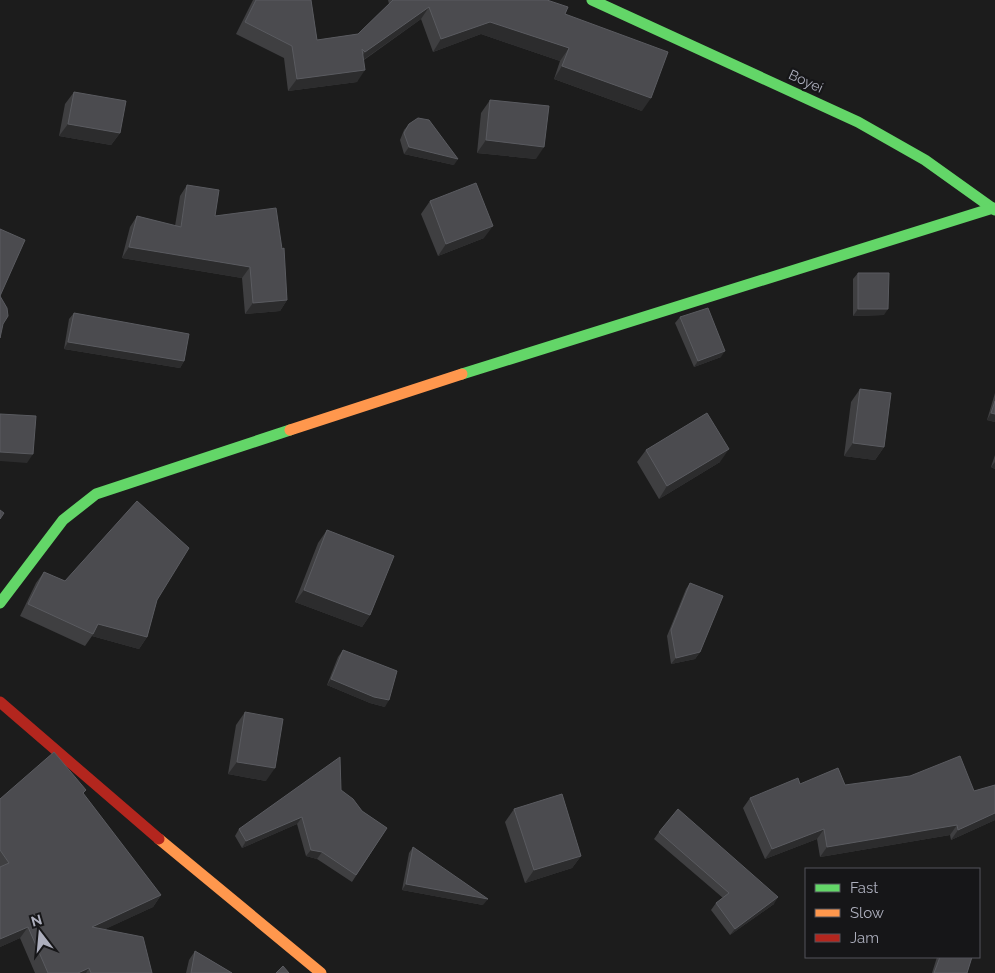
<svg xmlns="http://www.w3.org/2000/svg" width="995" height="973" font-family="Raleway,sans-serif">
<rect width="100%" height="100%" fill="#1c1c1c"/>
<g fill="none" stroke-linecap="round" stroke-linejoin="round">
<g stroke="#63d668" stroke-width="11">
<path d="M592 0 858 122 925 160 995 210"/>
<path d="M462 374 993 208"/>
<path d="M0 603 63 520 96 494 290 430"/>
</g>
<g stroke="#ff974d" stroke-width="11">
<path d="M290 430 462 374"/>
<path d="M159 839 321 973"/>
</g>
<path stroke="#b3261e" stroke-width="11" d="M0 702 159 839"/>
</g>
<g fill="#3f3f41">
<path d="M253 0H311L317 40 358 34 389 4 388 0H547L565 14 642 111 554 79 560 61 481 34 433 52 421 19 364 60 357 82 288 91 284 58 236 34Z"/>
<path d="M74 92 120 133 111 145 59 136 65 104Z"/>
<path d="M490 100 536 159 477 153 481 113Z"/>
<path d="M409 124 454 165 404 154 400 140 404 130Z"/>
<path d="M187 185 215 216 287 300 280 311 245 314 242 278 122 258 130 227 137 216 175 226 180 196Z"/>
<path d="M430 201 484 238 438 256 421 214Z"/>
<path d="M858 273 884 315 853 316V279Z"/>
<path d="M74 313 184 361 180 368 64 349 69 319Z"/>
<path d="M680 317 721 357 694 367 675 323Z"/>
<path d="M860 389 884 447 875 460 844 456 851 402Z"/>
<path d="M995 393V422L987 420Z"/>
<path d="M646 450 720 462 659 499 637 462Z"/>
<path d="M995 455V469L991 467Z"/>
<path d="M327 530 370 615 362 627 295 602 318 543Z"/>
<path d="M44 572 65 581 157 600 147 637 139 649 92 636 85 646 20 616 36 583Z"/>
<path d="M690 583 700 652 695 659 671 664 667 636 686 589Z"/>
<path d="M343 650 385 707 370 703 327 685 338 657Z"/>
<path d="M245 712 266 781 228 774 236 725Z"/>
<path d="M800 784 974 791 995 785V820L951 840 950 835 820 857 817 839 765 859 743 808 750 798Z"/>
<path d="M341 790 362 811 387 828 352 882 317 859 306 856 297 824 242 848 235 836 239 829Z"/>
<path d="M83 794 161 895 153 907 105 929 152 973H35L20 938 0 947V799Z"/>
<path d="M514 809 581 856 572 868 525 883 505 822Z"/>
<path d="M659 832 774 904 730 935 711 910 716 903 723 898 654 839Z"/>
<path d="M413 847 483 905 402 890 409 853Z"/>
<path d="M195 951 232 973H186L189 960Z"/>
<path d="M937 957H972L967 973H932Z"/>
</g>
<g fill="#2c2c2d">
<path d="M429 7 421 19 356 65 365 52Z"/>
<path d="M490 22 569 48 560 61 481 34 433 52 441 39Z"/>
<path d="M562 66 651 98 642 111 554 79Z"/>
<path d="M365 70 357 82 288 91 297 79Z"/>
<path d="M68 124 120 133 111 145 59 136Z"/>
<path d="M486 140 544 147 536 159 477 153Z"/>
<path d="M409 147 458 159 454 165 404 154Z"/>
<path d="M493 226 484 238 438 256 446 244Z"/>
<path d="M129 247 250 267 242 278 122 258Z"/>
<path d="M287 300 280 311 245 314 253 303Z"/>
<path d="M858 309H888L884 315 853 316Z"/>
<path d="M68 342 184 361 180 368 64 349Z"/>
<path d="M725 351 721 357 694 367 698 361Z"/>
<path d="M991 413 995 414V422L987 420Z"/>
<path d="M853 443 884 447 875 460 844 456Z"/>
<path d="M729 449 720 462 659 499 667 486Z"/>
<path d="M0 452 33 454 27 463 0 461Z"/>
<path d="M995 462V469L991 467Z"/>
<path d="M304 590 370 615 362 627 295 602Z"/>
<path d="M98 624 147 637 139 649 92 636Z"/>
<path d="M700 652 695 659 671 664 676 658Z"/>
<path d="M331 679 389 700 385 707 370 703 327 685Z"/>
<path d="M237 762 275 768 266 781 228 774Z"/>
<path d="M995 813V820L951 840 958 830Z"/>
<path d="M302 817 297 824 242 848 246 841Z"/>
<path d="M957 825 950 835 820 857 827 847Z"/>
<path d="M824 829 817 839 765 859 772 849Z"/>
<path d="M311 850 322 852 317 859 306 856Z"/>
<path d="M581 856 572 868 525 883 534 870Z"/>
<path d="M406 884 488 899 483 905 402 890Z"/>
<path d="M161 895 153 907 84 939 92 927Z"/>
<path d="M778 897 774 904 730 935 735 929Z"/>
<path d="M28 927 20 938 0 947V939Z"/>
<path d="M89 968 86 973H78Z"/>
</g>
<g fill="#4b4b4f" stroke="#5a5b60">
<path d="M256 0H311L317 40 358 34 393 0H547L568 7 565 14 668 52 651 98 562 66 569 48 490 22 441 39 429 7 365 52 362 49 365 70 297 79 292 46 245 22Z"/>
<path d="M74 92 126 101 120 133 68 124Z"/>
<path d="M490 100 549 106 544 147 486 140Z"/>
<path d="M418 118 429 120 458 159 409 147 404 133 409 124Z"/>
<path d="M476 183 493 226 446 244 430 201Z"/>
<path d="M187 185 219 190 215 216 276 208 282 249 284 248 287 300 253 303 250 267 129 247 137 216 181 227Z"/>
<path d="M0 229 25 240 0 296 7 308 8 316 3 324 0 338Z"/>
<path d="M858 273H889L888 309H858Z"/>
<path d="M708 308 725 351 698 361 680 317Z"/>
<path d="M74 313 189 334 184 361 68 342Z"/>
<path d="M860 389 891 393 884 447 853 443Z"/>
<path d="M995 401V414L991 413Z"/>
<path d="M707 413 729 449 667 486 646 450Z"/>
<path d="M0 414 36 416 33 454 0 452Z"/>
<path d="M137 501 189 548 157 600 147 637 98 624 93 634 28 604 44 572 65 581Z"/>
<path d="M0 510 4 513 0 519Z"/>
<path d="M327 530 394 556 370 615 304 590Z"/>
<path d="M690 583 723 596 700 652 676 658 671 630Z"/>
<path d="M343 650 397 671 389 700 374 697 331 679Z"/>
<path d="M245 712 283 719 275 768 237 762Z"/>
<path d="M54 752 86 790 83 793 161 895 92 927 143 937 152 973H91L89 968 78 973H48L28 927 0 939V867L9 863 0 850V799Z"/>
<path d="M960 756 974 791 995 785V813L958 830 957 825 827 847 824 829 772 849 750 798 798 778 800 784 838 768 845 785 910 776Z"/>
<path d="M340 757 341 790 353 799 362 811 387 828 356 875 322 852 311 850 302 817 246 841 239 829Z"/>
<path d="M562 794 581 856 534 870 514 809Z"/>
<path d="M678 809 778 897 735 929 716 903 729 893 659 832Z"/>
<path d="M413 847 488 899 406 884Z"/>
<path d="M195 951 232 973H191Z"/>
<path d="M940 957H972L967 973H934Z"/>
<path d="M283 966 289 973H276Z"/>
</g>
<g text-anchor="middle" stroke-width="4.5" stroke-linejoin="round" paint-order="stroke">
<g font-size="14" fill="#adafbd" stroke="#161618">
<text transform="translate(806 81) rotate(25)" y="5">Boyei</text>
</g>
</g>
<rect x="805" y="868" width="175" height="90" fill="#161618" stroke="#52535a"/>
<rect x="815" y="884" width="25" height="8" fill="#63d668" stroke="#52535a"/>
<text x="850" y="893" font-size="15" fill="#adafbd">Fast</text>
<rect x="815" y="909" width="25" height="8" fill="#ff974d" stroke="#52535a"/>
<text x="850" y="918" font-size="15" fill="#adafbd">Slow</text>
<rect x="815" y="934" width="25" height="8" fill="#b3261e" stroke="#52535a"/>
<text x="850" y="943" font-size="15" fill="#adafbd">Jam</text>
<g transform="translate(40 933) rotate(344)" stroke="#161618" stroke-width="4" paint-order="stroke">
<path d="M0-4L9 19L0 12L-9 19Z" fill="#adafbd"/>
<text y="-8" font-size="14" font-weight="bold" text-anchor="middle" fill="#adafbd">N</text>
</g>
</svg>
